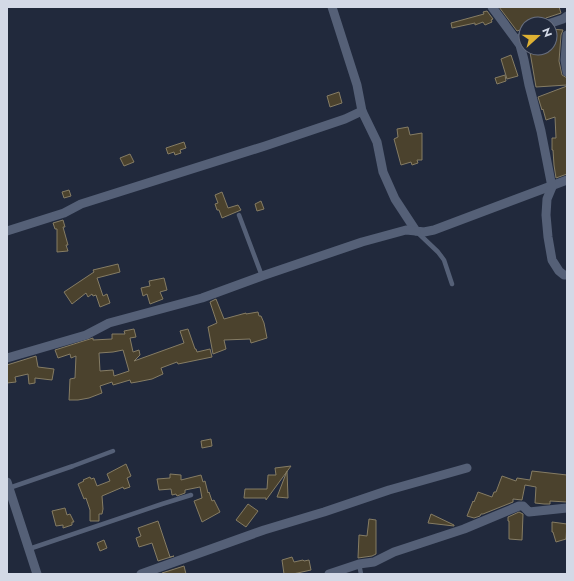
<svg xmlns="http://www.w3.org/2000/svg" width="574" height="581" font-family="Jost,sans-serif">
<rect width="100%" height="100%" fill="#21293c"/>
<g fill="#4b422d" stroke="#857c64" fill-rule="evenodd">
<path d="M499 7H559L561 13 546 18 542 23 540 24H526V28L517 31Z"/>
<path d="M487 11 493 19 491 20 492 22 485 25 483 22 475 25V23L452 28 451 23 484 14 483 12Z"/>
<path d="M551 29 563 30 561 35 559 61 562 75 567 78V85L536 87 530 52 540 48H550V30Z"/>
<path d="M511 55 518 76 507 79 501 59Z"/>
<path d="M505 75 506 81 497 84 495 78Z"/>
<path d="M567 86V174L556 178 554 165 553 150H552V138H556L555 117 546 120 543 109 542 110 538 97Z"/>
<path d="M339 92 342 103 330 107 327 96Z"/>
<path d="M408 127 410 135 422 133V160H417L418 163 412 165 411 162 401 165 394 139 398 137 397 129Z"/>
<path d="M184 142 186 148 180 150 181 153 175 155 174 152 168 154 166 148Z"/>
<path d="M130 154 134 162 124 166 120 158Z"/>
<path d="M69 190 71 196 64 198 62 192Z"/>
<path d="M222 192 228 208 238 205 241 210 222 218 219 210H217L215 204 218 203 215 195Z"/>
<path d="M261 201 264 209 257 211 255 204Z"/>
<path d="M63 220 65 227H63L68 245H66L68 251 57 252V229H55L53 223Z"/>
<path d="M118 264 120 272 97 278 103 296 107 294 110 303 100 307 96 295 93 296 92 294 88 297 86 293 72 304 64 292 94 272 93 270Z"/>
<path d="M164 278 167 290 160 292 163 299 150 304 147 294 143 296 141 288 150 286 149 281Z"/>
<path d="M216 299 224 319 246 313V314L258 312 259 316H261L264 323 267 338 251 343 250 339 224 340 226 349 213 354 208 327 217 323 210 302Z"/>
<path d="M134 329 136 337 130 338 133 352 139 350 140 355 134 361 184 343 180 331 188 329 195 349H196L197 352 210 349 212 357 178 364 177 362 161 368 163 374 152 379 137 382 131 383 130 380 113 385 112 382 100 386 102 393 89 398 78 400H69L70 379 75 378 76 356 71 358 70 354 58 358 55 350 93 338V340L112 339V334H125L124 331ZM123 350 129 371 114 376 113 370 100 371 99 353 113 352Z"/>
<path d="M36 356 38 367 54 369 52 380 35 378V383L29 384 28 374 15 377 16 382 7 383V365Z"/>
<path d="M211 439 212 446 202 448 201 441Z"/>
<path d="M126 464 131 476 127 478 130 487 124 489 123 487 102 496 103 509 102 514H99V521H90V510L86 498 84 499 78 484 84 481 83 480 90 477 91 479 94 478 97 486 110 481 107 474Z"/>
<path d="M291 466 266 500V498H244L245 489H267L268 475H276L275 468Z"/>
<path d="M287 471 288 498 277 497Z"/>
<path d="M532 471 567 475V502L550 501V504H544L535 503 536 487 525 485 522 500 513 499V502L483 514H481L480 516 474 518 467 516 473 501 474 502 478 492 492 497 494 492H496L502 476 516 481 517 478 530 480Z"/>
<path d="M170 474 181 475V480L201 475 203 482 205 481 208 493 209 492 212 501 214 500 220 512 202 522 194 501 202 498 200 487 185 490V493L177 496 176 494 172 495 171 489 159 490 157 479 170 478Z"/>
<path d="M248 504 258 511 246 527 236 520Z"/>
<path d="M65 508 67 515 70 514 74 522H72V525L63 528V525L56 526 52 511Z"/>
<path d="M519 512 523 514 522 540 509 539V521H508V517Z"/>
<path d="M431 514 454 525V526L428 523Z"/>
<path d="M369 519 376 520V554L372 556 358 558 359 535 367 536Z"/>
<path d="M158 521 170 557 174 556 158 561 152 543 139 547 136 538 141 536 138 528Z"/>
<path d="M552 522 567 524 566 539 556 542 553 532H552Z"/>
<path d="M104 540 107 548 100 551 97 543Z"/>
<path d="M292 557 294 562 303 560 304 561 309 560 311 570 293 574H284L282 560Z"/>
<path d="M184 566 186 574H163L162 573Z"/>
</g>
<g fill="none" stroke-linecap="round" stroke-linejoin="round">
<g stroke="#556077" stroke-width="4.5">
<path d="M239 215 262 276"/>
<path d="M417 232 438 252 444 260 452 284"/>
<path d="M9 488 73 466 113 451"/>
<path d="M29 549 162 504 191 495"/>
<path d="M359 564 361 574"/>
</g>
<g stroke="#556077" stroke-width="9">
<path d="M332 7 357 85 362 111 377 142 383 172 395 199 416 231 424 232 434 230 567 180"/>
<path d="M492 7 520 45 524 60 529 85 541 131 552 187 547 199 546 215 548 237 552 260 559 271 564 275H567"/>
<path d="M548 24 563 19 567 16"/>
<path d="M567 35 565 60 567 72"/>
<path d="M517 40 526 34"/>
<path d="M7 231 64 213 81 204 265 146 345 119 362 111"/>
<path d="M7 358 86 335 109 323 202 298 262 276 362 242 406 230 416 231"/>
<path d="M7 482 37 574"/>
<path d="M141 574 264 530 324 512 389 490 467 468"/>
<path d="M329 574 359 564 374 562 394 552 464 529 519 506H523L529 512 567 508"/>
</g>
</g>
<rect width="574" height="581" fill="none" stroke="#d3d9e6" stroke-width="16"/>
<g transform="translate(538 36) rotate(69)"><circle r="19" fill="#21293c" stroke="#686f80"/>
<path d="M0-3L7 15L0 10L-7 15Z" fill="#deb133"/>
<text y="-6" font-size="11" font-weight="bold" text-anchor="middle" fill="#d3d9e6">N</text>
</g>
</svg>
